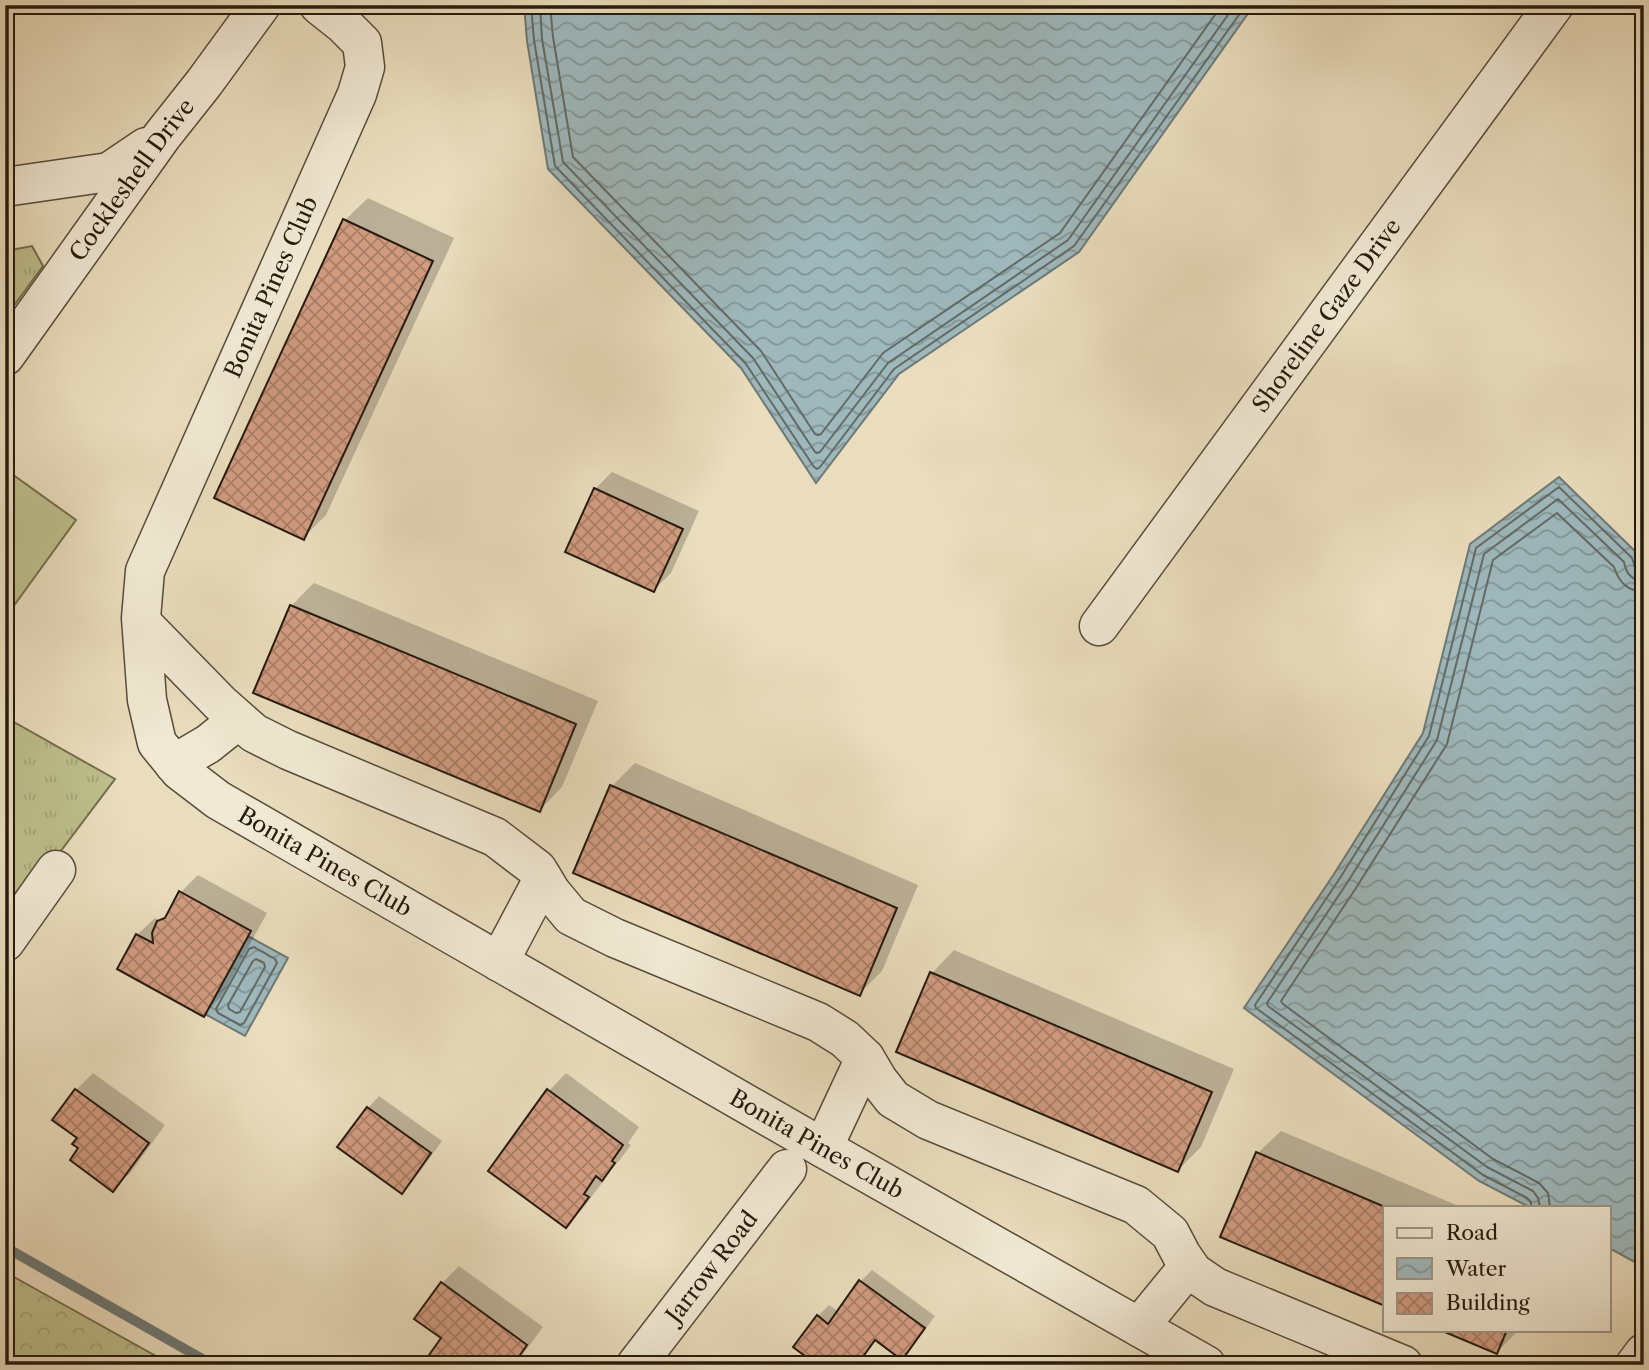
<svg xmlns="http://www.w3.org/2000/svg" width="1649" height="1370" font-family="'Libre Caslon Text',serif">
<defs>
<pattern id="grass-tufts" width="24" height="20" patternUnits="userSpaceOnUse" patternTransform="scale(1.75)"><rect width="24" height="20" fill="#bdbf8c"/><path d="M3 7l-1-3M5 7V3M7 7l1-3M15 17l-1-3M17 17v-4M19 17l1-3" fill="none" stroke="#a2a478"/></pattern>
<pattern id="forest-crowns" width="20" height="18" patternUnits="userSpaceOnUse" patternTransform="scale(1.75)"><rect width="20" height="18" fill="#bdbf8c"/><path d="M2 6a3 3 0 1 1 6 0M12 15a3 3 0 1 1 6 0" fill="none" stroke="#a2a478"/></pattern>
<pattern id="water-waves" width="16" height="10" patternUnits="userSpaceOnUse" patternTransform="scale(1.75)"><rect width="16" height="10" fill="#9eb8bc"/><path d="M0 5q4-4 8 0t8 0" fill="none" stroke="#819597"/></pattern>
<pattern id="building-cross-hatch" width="8" height="8" patternUnits="userSpaceOnUse" patternTransform="scale(1.75)"><rect width="8" height="8" fill="#d19b80"/><path d="M0 0l8 8M0 8l8-8" fill="none" stroke="#a97e67"/></pattern>
</defs>
<rect width="100%" height="100%" fill="#eaddbd"/>
<filter id="stains"><feTurbulence type="fractalNoise" baseFrequency=".00286" numOctaves="4"/><feColorMatrix values="0 0 0 0 .2 0 0 0 0 .09 0 0 0 0 .02 0 0 0 .5 -.17"/></filter>
<radialGradient id="worn" r=".72"><stop offset=".6" stop-color="#630" stop-opacity="0"/><stop offset="1" stop-color="#630" stop-opacity=".3"/></radialGradient>
<g fill="url(#grass-tufts)" stroke="#726d4d" stroke-width="2">
<path d="M32 246 43 266 5 318V251Z"/>
<path d="M5 717 115 779 5 925Z"/>
</g>
<path fill="url(#forest-crowns)" stroke="#726d4d" stroke-width="2" d="M5 1272 172 1365H5Z"/>
<path fill="#bdbf8c" stroke="#726d4d" stroke-width="2" d="M5 469 76 520 5 618Z"/>
<g fill="url(#water-waves)" stroke="#6e7976" stroke-width="2">
<path d="M524 5H1254L1079 252 899 374 816 483 741 368 548 169 527 41Z"/>
<path d="M1559 477 1640 556 1644 662V1264L1642 1266 1609 1248V1207H1529L1479 1181 1244 1008 1334 874 1423 733 1470 544Z"/>
<path d="M248 936 288 958 245 1036 205 1014Z"/>
</g>
<g fill="#0003">
<path d="M368 198 454 238 326 515 303 538 345 220Z"/>
<path d="M612 472 699 511 671 573 654 590 595 489Z"/>
<path d="M314 583 598 701 562 787 540 810 256 692 291 606Z"/>
<path d="M635 763 918 885 882 971 859 994 612 786Z"/>
<path d="M198 875 267 913 221 997 203 1015 137 935 155 918 160 921 171 910 181 892Z"/>
<path d="M954 950 1234 1069 1201 1147 1178 1170 932 973Z"/>
<path d="M93 1073 165 1125 131 1172 113 1190 81 1148 76 1090Z"/>
<path d="M566 1073 639 1127 628 1143 631 1145 619 1161 602 1178 605 1179 583 1208 566 1226 549 1091Z"/>
<path d="M379 1096 442 1141 413 1181 402 1192 368 1108Z"/>
<path d="M1281 1131 1461 1207H1385L1258 1153Z"/>
<path d="M459 1266 543 1327 521 1357 514 1365H424L444 1338 442 1283Z"/>
<path d="M872 1270 935 1316 913 1346 902 1358 877 1339 858 1365H820L818 1316 829 1305 839 1312 861 1281Z"/>
<path d="M1444 1330H1519L1497 1352Z"/>
</g>
<g fill="none" stroke-linecap="round" stroke-linejoin="round">
<g stroke="#626a65" stroke-width="2">
<path d="M531 5 534 40 555 166 746 364 814 467 817 469 820 467 894 369 1074 246 1246 5"/>
<path d="M540 5 542 39 563 162 753 358 815 452 817 453 820 452 888 363 1068 240 1235 5"/>
<path d="M550 5 553 37 573 157 761 351 815 434 818 435 821 434 883 353 1060 233 1222 5"/>
<path d="M254 947 275 959 277 963 244 1023 240 1025 218 1013 216 1009 249 949Z"/>
<path d="M256 959 264 963 265 967 240 1012 236 1013 229 1009 228 1005 253 961Z"/>
<path d="M1531 1207V1202L1527 1198 1483 1175 1256 1008 1255 1005 1340 878 1429 736 1476 548 1559 487 1632 558 1636 570 1644 572"/>
<path d="M1540 1207 1538 1198 1533 1191 1487 1167 1268 1006 1267 1003 1347 883 1437 740 1484 554 1558 499 1624 562C1626 573 1631 581 1644 581"/>
<path d="M1550 1207 1548 1193 1539 1183 1493 1159 1283 1004 1281 1001 1356 888 1447 744 1493 560 1557 513 1614 567C1619 582 1627 591 1644 592"/>
</g>
<path stroke="#6e7976" stroke-width="10" d="M5 1247 213 1365"/>
</g>
<g fill="url(#building-cross-hatch)" stroke="#261b0e" stroke-width="2">
<path d="M343 219 433 261 304 540 214 498Z"/>
<path d="M594 488 683 529 654 592 565 552Z"/>
<path d="M290 605 576 724 540 812 253 693Z"/>
<path d="M610 785 897 908 860 996 573 873Z"/>
<path d="M179 891 251 931 204 1017 117 969 136 934 153 943 152 933 157 921 165 918Z"/>
<path d="M930 972 1212 1092 1178 1172 896 1052Z"/>
<path d="M75 1089 149 1143 113 1192 70 1160 78 1148 72 1144 77 1138 52 1120Z"/>
<path d="M547 1089 623 1145 612 1161 615 1163 602 1181 596 1176 584 1194 589 1197 566 1228 488 1171Z"/>
<path d="M367 1107 431 1153 402 1194 337 1147Z"/>
<path d="M1256 1152 1385 1207V1306L1220 1237Z"/>
<path d="M859 1280 925 1328 902 1360 875 1340 857 1365H817L793 1347 817 1315 828 1324Z"/>
<path d="M441 1282 527 1345 513 1365H422L441 1338 414 1319Z"/>
<path d="M1440 1330H1507L1497 1354Z"/>
</g>
<g fill="none" stroke-linecap="round" stroke-linejoin="round">
<defs>
<g id="minor">
<path id="s1" d="M319 5 343 24 362 43 365 67 357 94 145 571 141 618 147 700 157 743 180 771 218 800 823 1148 1206 1365"/>
<path d="M5 187 109 172 146 147"/>
<path id="s2" d="M5 356 162 136 204 83 261 5"/>
<path d="M142 623 220 703 254 733 288 750 495 837 537 869 551 892 571 916 615 938 818 1022 845 1039 865 1058 878 1080 893 1099 928 1120 1136 1205 1170 1233 1181 1254 1193 1272 1215 1287 1403 1365"/>
<path id="s3" d="M1099 626 1554 5"/>
<path d="M174 764 208 744 238 720"/>
<path d="M5 942 56 870"/>
<path d="M499 962 543 879"/>
<path d="M823 1148 865 1058"/>
<path d="M1139 1327 1189 1266"/>
<path id="s4" d="M636 1365 787 1169"/>
<path d="M1635 1365 1644 1353"/>
</g>
</defs>
<use href="#minor" stroke="#574c3a" stroke-width="41"/>
<use href="#minor" stroke="#f1e9d4" stroke-width="38"/>
</g>
<g text-anchor="middle" stroke-width="5" stroke-linejoin="round" paint-order="stroke">
<g font-size="23" fill="#261b0e" stroke="#f1e9d4">
<text dy="8" stroke="none"><textPath href="#s2" startOffset="217">Cockleshell Drive</textPath></text>
<text transform="translate(271 287) rotate(-66)" y="8">Bonita Pines Club</text>
<text dy="8" stroke="none"><textPath href="#s3" startOffset="385">Shoreline Gaze Drive</textPath></text>
<text dy="8" stroke="none"><textPath href="#s1" startOffset="1013">Bonita Pines Club</textPath></text>
<text dy="8" stroke="none"><textPath href="#s1" startOffset="1580">Bonita Pines Club</textPath></text>
<text dy="8" stroke="none"><textPath href="#s4" startOffset="124">Jarrow Road</textPath></text>
</g>
</g>
<rect width="1649" height="1370" fill="none" stroke="#eaddbd" stroke-width="28"/>
<rect x="7" y="7" width="1635" height="1356" fill="none" stroke="#261b0e" stroke-width="3.5"/>
<rect x="14" y="14" width="1621" height="1342" fill="none" stroke="#261b0e" stroke-width="2"/>
<rect x="1383" y="1206" width="228" height="126" fill="#f1e9d4" stroke="#a09785" stroke-width="2"/>
<rect x="1397" y="1228" width="35" height="10" fill="#f1e9d4" stroke="#a09785" stroke-width="2"/>
<text x="1446" y="1240" font-size="21" fill="#261b0e">Road</text>
<rect x="1397" y="1258" width="35" height="21" fill="url(#water-waves)" stroke="#a09785" stroke-width="2"/>
<text x="1446" y="1276" font-size="21" fill="#261b0e">Water</text>
<rect x="1397" y="1293" width="35" height="21" fill="url(#building-cross-hatch)" stroke="#a09785" stroke-width="2"/>
<text x="1446" y="1310" font-size="21" fill="#261b0e">Building</text>
<rect width="100%" height="100%" filter="url(#stains)"/>
<rect width="100%" height="100%" fill="url(#worn)"/>
</svg>
